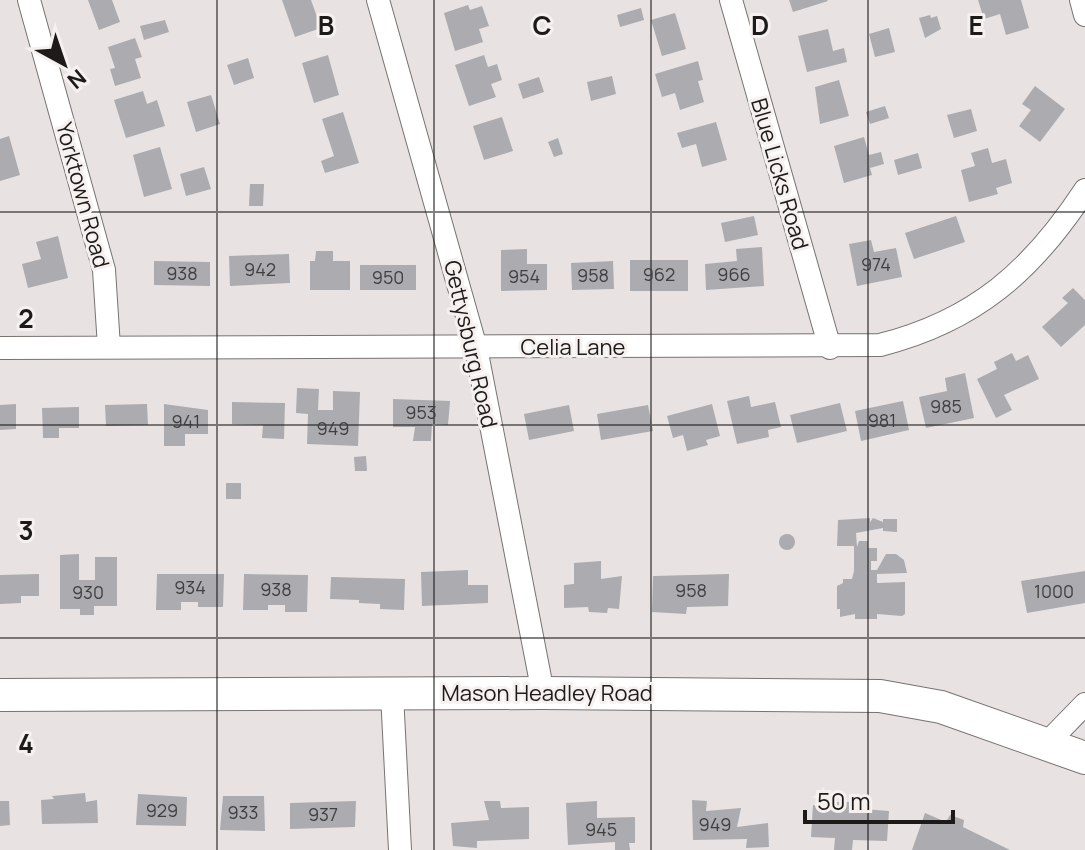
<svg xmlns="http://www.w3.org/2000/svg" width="1085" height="850" font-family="Manrope,sans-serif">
<rect width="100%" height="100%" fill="#e8e3e2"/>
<g fill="#ababb0">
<path d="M88 0H112L120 22 99 30Z"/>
<path d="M282 0H311L321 28 295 37Z"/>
<path d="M789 0H827L828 1 793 12Z"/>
<path d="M978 0H1021L1029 28 1006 35 1000 14 984 19Z"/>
<path d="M468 5 470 10 482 6 489 26 479 29 483 42 455 51 444 13Z"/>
<path d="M641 8 644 20 620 27 617 15Z"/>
<path d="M675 13 686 49 662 56 651 20Z"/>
<path d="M930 15 931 18 937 16 941 29 925 38 919 18Z"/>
<path d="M165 20 169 32 144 40 140 26Z"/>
<path d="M889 28 895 52 875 57 869 34Z"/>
<path d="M828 29 833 51 844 48 847 62 807 72 798 36Z"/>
<path d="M135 38 142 57 135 59 141 78 115 86 110 69 115 68 108 47Z"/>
<path d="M328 55 339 95 314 103 302 63Z"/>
<path d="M484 55 488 67 497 64 502 80 491 84 496 97 469 106 455 65Z"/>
<path d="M248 58 254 78 234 85 227 65Z"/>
<path d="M698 61 703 80 698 81 704 102 680 110 675 93 662 97 655 74Z"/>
<path d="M612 76 616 94 591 101 587 82Z"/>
<path d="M539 77 544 92 523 99 518 84Z"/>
<path d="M839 80 849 116 820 124 815 87Z"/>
<path d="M1035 86 1065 109 1040 142 1019 126 1031 110 1022 104Z"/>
<path d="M143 91 147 104 157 100 165 126 126 138 114 100Z"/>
<path d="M211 95 220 124 196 132 187 102Z"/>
<path d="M885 106 889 118 870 124 866 112Z"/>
<path d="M971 109 977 131 954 138 947 115Z"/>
<path d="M343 112 359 163 325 173 321 161 334 156 322 119Z"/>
<path d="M502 117 513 151 484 160 473 126Z"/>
<path d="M716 122 727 160 702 167 696 144 682 148 677 133Z"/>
<path d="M9 136 20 175 0 181V139Z"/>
<path d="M864 137 869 155 881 152 884 164 870 168 872 175 844 183 834 146Z"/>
<path d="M558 138 563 154 554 157 548 142Z"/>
<path d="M160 147 172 189 144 197 133 155Z"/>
<path d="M988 148 992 163 1006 159 1012 183 996 188 998 194 969 202 961 170 975 166 971 153Z"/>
<path d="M918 153 922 168 898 175 894 160Z"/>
<path d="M204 167 211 189 186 196 180 174Z"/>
<path d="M250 184H264L263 206H249Z"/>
<path d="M754 216 758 235 725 242 721 223Z"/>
<path d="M956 216 965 242 914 259 905 233Z"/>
<path d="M58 236 68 278 28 288 22 264 41 259 36 242Z"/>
<path d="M871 240 874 252 896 248 902 277 857 286 849 244Z"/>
<path d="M762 247 764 286 706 290 705 264 737 261 736 249Z"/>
<path d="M527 249V264H547V290L501 291V250Z"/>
<path d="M316 251H333V261H350V290H310V261H315Z"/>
<path d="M289 254 290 283 230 286 229 256Z"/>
<rect x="630" y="260" width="58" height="31"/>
<path d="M154 261 210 262V286L154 285Z"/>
<path d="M613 261 614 289 572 290 571 263Z"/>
<rect x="360" y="265" width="56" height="25"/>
<path d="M1073 288 1085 300V325L1061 347 1042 327 1068 303 1062 298Z"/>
<path d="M1012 353 1016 361 1028 355 1039 379 1004 395 1012 410 996 418 977 379 997 369 994 362Z"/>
<path d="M965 373 974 418 926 428 919 397 947 391 945 378Z"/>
<path d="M297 388 319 389 318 410H333V391L360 392 358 446 307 444 308 414 296 413Z"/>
<path d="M749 396 751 407 775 402 781 427 768 430 769 437 737 444 727 401Z"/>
<path d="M393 399 450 401 448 425 432 424 431 441H413L415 427H393Z"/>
<path d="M903 401 909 430 861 441 855 411Z"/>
<path d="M232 402 285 403 284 439 262 438 263 425 232 424Z"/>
<path d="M840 403 847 431 797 443 790 415Z"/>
<path d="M16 404V429L0 430V405Z"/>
<path d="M147 404 148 425 106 426 105 405Z"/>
<path d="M164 404 208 410V434H185V446H164Z"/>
<path d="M712 404 720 436 706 440 708 445 687 451 683 435 673 438 667 416Z"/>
<path d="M569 405 574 431 529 440 524 414Z"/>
<path d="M648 405 653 431 601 440 597 414Z"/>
<path d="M79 407V428H59V438H43L42 408Z"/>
<path d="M366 456 367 471H355L354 457Z"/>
<rect x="226" y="483" width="15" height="16"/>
<path d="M870 518V522L873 518 883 522V519H897V532L883 531V528L856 533 857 547 859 541H868V548H877V561H871V570H877L886 554H896L904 560 907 573 877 574V583L905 582V614L902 616 877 614V619H855V614L840 617V609H837V586L843 583V579H852L854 571V546H837L838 520Z"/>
<circle cx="787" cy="542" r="8"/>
<path d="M79 554V580H95V557H117V606H94V615H80V609H60V555Z"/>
<path d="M601 561V579L622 576 619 609 608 608 607 613 589 612 588 607 564 608V585L574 584V563Z"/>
<path d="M468 570V585H488V603L422 606 421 572Z"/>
<path d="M1085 571V603L1027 613 1021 581Z"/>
<path d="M39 574V596H21V603L0 604V575Z"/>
<path d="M157 574H224L223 607H198V602H181V610H156Z"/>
<path d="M244 574 308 575 307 612H285V605H268V610H243Z"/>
<path d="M729 574 728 606 687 607 686 614 652 612 653 576Z"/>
<path d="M331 577 405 579 404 610 380 609V604L359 603V600L330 599Z"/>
<path d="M85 793 86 802 97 800 98 823 42 824 41 800 54 799 52 796Z"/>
<path d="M138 794 187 797 186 826 136 825Z"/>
<path d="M223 796H264L265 831 220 830Z"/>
<path d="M692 800 707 801 706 811 741 808 737 827 768 823 769 847 746 848 747 839 693 840Z"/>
<path d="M0 801H9L10 825 0 826Z"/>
<path d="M356 801 355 827 290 829V803Z"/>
<path d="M484 801H500L501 808 529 807V839L477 841V848L453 846 451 823 489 820Z"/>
<path d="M597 801V818L635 817V843H629L630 850H615V842L568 845 566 803Z"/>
<path d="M837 802H862L863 809 889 811 887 841 853 840 852 850H834L835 838 811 837 813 805 837 809Z"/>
<path d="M925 813 946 822 950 815 964 820 963 827 1010 850H912Z"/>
</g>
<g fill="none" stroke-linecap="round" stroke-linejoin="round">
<defs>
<g id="minor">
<path d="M29 0 104 270 109 347"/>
<path d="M378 0 476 348 543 693"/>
<path d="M731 0 830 348"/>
<path d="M1081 0 1085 15"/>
<path d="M0 348 880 345C975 321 1032 271 1085 190"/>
<path d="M392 694 400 850"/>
<path d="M1047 743 1085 704"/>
</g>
<path id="secondary" d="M0 695 543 693 880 696 941 707 1085 758"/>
</defs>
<use href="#minor" stroke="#777371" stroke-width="24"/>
<use href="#secondary" stroke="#777371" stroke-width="34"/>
<use href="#minor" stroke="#fff" stroke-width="22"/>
<use href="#secondary" stroke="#fff" stroke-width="32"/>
</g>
<path fill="none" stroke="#1c1b1a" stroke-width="2" stroke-opacity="0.55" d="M217 0V850M434 0V850M651 0V850M868 0V850M0 212H1085M0 425H1085M0 638H1085"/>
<g text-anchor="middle" stroke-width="6" stroke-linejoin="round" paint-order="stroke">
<g font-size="18" fill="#403f40">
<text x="876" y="271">974</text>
<text x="260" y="276">942</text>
<text x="182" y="280">938</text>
<text x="659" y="281">962</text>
<text x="734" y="281">966</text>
<text x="593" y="282">958</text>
<text x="524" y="283">954</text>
<text x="388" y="284">950</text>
<text x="946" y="413">985</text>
<text x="421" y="419">953</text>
<text x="882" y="427">981</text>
<text x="186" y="428">941</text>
<text x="333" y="435">949</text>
<text x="190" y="594">934</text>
<text x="276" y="596">938</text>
<text x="691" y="597">958</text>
<text x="1054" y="598">1000</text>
<text x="88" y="599">930</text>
<text x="162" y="817">929</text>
<text x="243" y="819">933</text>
<text x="323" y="821">937</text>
<text x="715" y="831">949</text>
<text x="601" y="836">945</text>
</g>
<g font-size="22" fill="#1c1b1a" stroke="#f6f1ef">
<text transform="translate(780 174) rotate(74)" y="8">Blue Licks Road</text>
<text transform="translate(83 195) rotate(75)" y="8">Yorktown Road</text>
<text transform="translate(471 344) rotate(77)" y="8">Gettysburg Road</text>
<text x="573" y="355">Celia Lane</text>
<text x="547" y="701">Mason Headley Road</text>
</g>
</g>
<g font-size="26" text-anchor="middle" font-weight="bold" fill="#1c1b1a" stroke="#f6f1ef" stroke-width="6" stroke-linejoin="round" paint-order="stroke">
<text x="326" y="35">B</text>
<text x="542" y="35">C</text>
<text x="760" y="35">D</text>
<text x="976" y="35">E</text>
<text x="26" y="328">2</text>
<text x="26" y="540">3</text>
<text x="26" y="753">4</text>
</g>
<g transform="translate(64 64) rotate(140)" stroke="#f6f1ef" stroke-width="6" paint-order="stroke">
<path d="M0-6L14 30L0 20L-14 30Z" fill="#1c1b1a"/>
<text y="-12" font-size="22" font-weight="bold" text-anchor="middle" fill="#1c1b1a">N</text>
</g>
<path d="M805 810v12h148v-12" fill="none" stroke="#1c1b1a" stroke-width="4"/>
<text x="817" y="810" font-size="24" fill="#1c1b1a" stroke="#f6f1ef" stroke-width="6" paint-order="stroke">50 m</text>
</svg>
